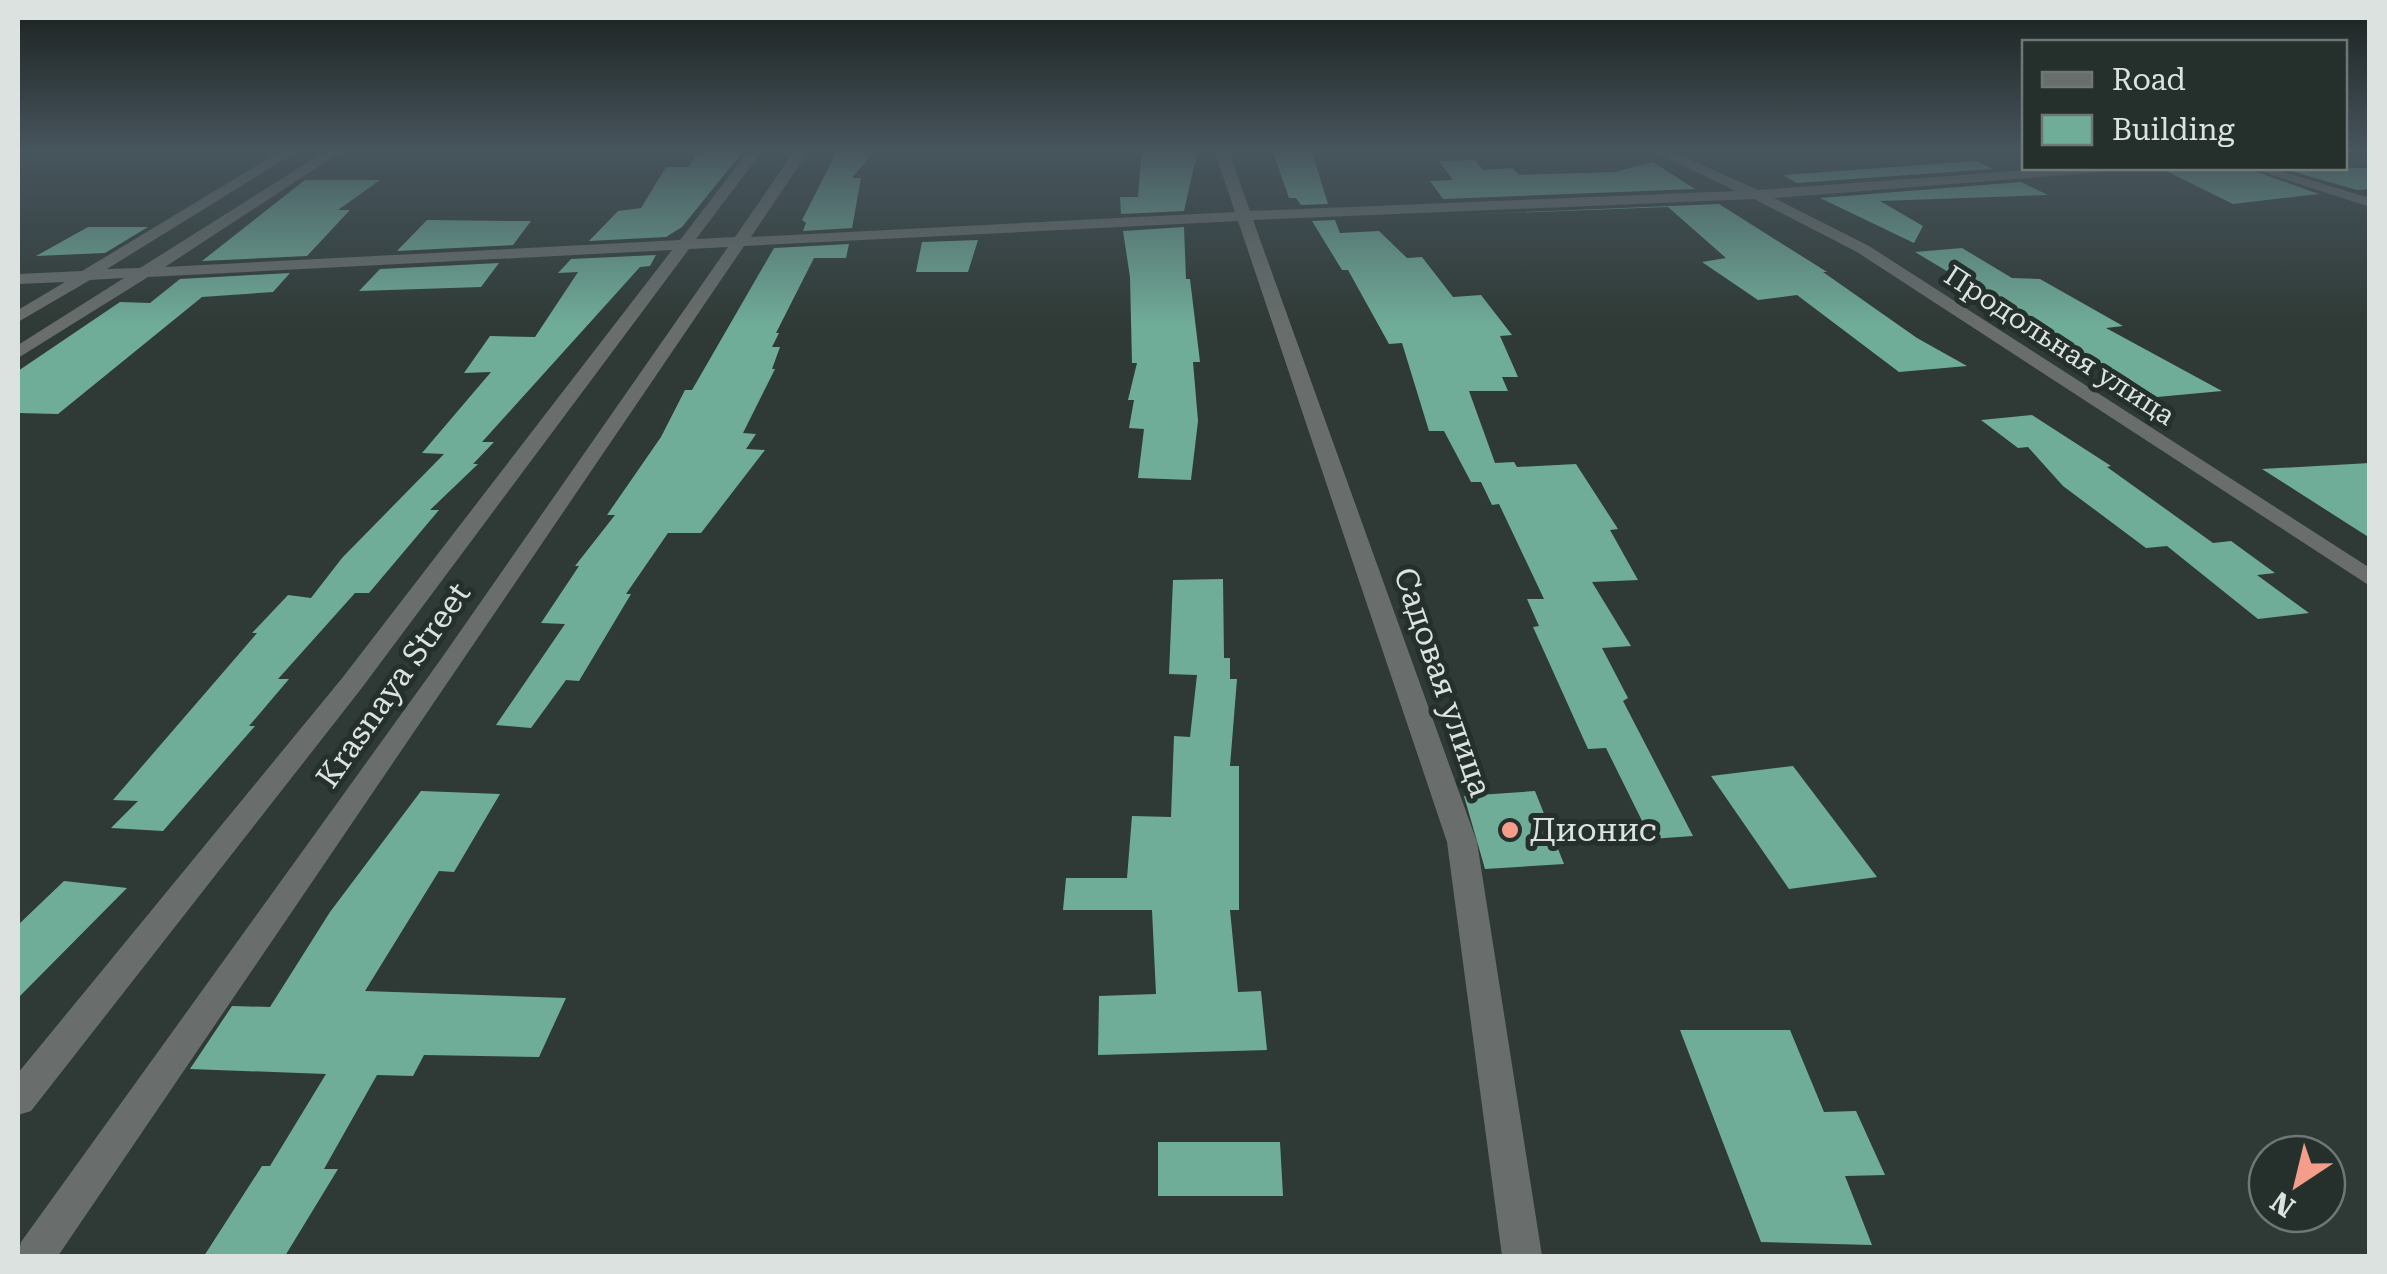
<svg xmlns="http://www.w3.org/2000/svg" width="2387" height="1274" font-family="'Roboto Serif',serif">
<rect width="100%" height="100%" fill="#2f3a36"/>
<g fill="#70ad99">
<path d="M710 149H745L682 227 666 237 589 241 618 211 641 208 666 167H688L696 155Z"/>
<path d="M838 149H876L852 178H861L852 228 803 231 806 223 802 220Z"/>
<path d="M1142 149H1198L1184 211 1121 214 1120 197H1138Z"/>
<path d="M1272 149H1311L1328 204 1301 205 1296 198H1289Z"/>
<path d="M1475 160 1483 170 1512 168 1520 175 1614 172 1653 162 1695 189 1443 199 1430 181 1453 180 1439 161Z"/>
<path d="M1976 161 1993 169 1797 183 1783 175Z"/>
<path d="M2160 168H2246L2319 194 2233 204Z"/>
<path d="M2281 168H2370V189L2357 190Z"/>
<path d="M305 180H380L338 210H350L307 256 202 261Z"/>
<path d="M2021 182 2048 195 1880 201 1923 226 1914 243 1820 198Z"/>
<path d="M1719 204 1827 272H1823L1917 338 1967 366 1899 372 1797 295 1758 300 1702 262 1726 258 1668 207 1454 215Z"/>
<path d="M427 220 509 221H531L513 245 397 251Z"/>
<path d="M1335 220 1340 233 1379 231 1407 258 1422 257 1453 297 1481 295 1512 335 1500 336 1518 377H1502L1508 391H1469L1495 463 1514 462 1517 467 1576 464 1618 529 1610 530 1638 580 1592 582 1631 646 1602 648 1628 698 1623 701 1693 836 1651 839 1606 748 1588 749 1533 627 1539 626 1527 599H1544L1499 504 1492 505 1481 482H1471L1444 431H1429L1402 343 1389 344 1348 270H1342L1312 221Z"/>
<path d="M88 227H148L105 253 36 256Z"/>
<path d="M1184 227 1186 279H1190L1200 362H1193L1198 421 1191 480 1138 478 1144 429 1129 428 1134 400H1128L1137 363H1132L1130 277 1123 231Z"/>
<path d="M978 240 968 272H916L922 242Z"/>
<path d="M849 244 846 258H814L776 333H779L772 347H780L772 369H775L743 433 756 434 746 449 765 450 701 533H668L626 594H631L579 681 566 680 531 728 496 725 565 624 541 623 579 566H575L615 515H607L661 437 685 390H692L774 248Z"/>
<path d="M1962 248 2012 278 2040 279 2123 326 2106 328 2222 391 2157 397 1915 252Z"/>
<path d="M656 255 650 266 640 267 482 442H494L473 464H478L430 510H439L369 593H355L278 679H289L249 726H255L163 831 111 828 138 801 113 800 257 633H252L288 595 311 598 342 558 444 454 422 453 491 372 464 373 490 336 535 337 578 272 558 273 571 259Z"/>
<path d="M499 263 481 287 359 291 380 269Z"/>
<path d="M290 273 273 292 202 297 58 414 18 413V371L120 302 150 303 180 279Z"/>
<path d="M2032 415 2111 466 2107 467 2213 543 2231 541 2275 573 2257 575 2309 613 2258 619 2167 546 2146 548 2063 486 2028 447 2018 448 1981 420Z"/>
<path d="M2370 463V538L2262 469Z"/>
<path d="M1223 579 1224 658H1230V679H1237L1230 766H1239V910H1230L1238 992 1261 991 1267 1050 1098 1055 1099 996 1156 994 1152 910H1063L1066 878H1127L1132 816 1171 817 1174 736 1190 737 1197 675 1169 674 1173 580Z"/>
<path d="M1793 766 1877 877 1789 889 1711 776Z"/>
<path d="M421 791 500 794 454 872 439 871 365 991 566 998 539 1057 424 1055 413 1076 377 1075 324 1169H338L285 1256H204L262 1166H270L326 1074 190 1069 232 1006 270 1007 330 912Z"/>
<path d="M1535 791 1564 864 1485 869 1464 796Z"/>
<path d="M64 881 127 888 18 998V925Z"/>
<path d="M1680 1030H1790L1824 1112 1856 1111 1885 1175 1845 1176 1872 1245 1761 1242Z"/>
<path d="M1158 1142H1280L1283 1196H1158Z"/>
</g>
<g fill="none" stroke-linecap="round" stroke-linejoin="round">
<g fill="#696e6c" fill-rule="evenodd">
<path d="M284 149H301L107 269 140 268 329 149H345L165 267 680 240 750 149H764L696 239 735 237 796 149H810L751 237 1235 212 1214 149H1228L1250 211 1736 191 1648 149H1666L1758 190 2058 168H2109L2102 172 1774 198 1869 246 2370 568V586L1857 252 1754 199 1253 220 1477 842 1542 1256H1502L1447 842 1238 221 744 246 58 1256H18L21 1242 441 659 728 247 689 249 361 689 31 1111 18 1115V1073L343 677 672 250 148 277 18 358V345L124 278 90 280 18 322V310L65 282 18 284V274L82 271Z"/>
<path d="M2250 168H2270L2370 198V207Z"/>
</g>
</g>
<linearGradient id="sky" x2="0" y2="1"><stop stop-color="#1a201e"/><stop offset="0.46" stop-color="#47555d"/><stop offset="1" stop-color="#47555d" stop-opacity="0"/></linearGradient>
<rect width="2387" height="327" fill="url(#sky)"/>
<circle fill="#f49d8b" stroke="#25302c" stroke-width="4" cx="1510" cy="830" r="10"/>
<g text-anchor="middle" stroke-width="10" stroke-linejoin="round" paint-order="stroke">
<g font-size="28" fill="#dbe2e0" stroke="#25302c">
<text transform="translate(2060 345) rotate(33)" y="10">Продольная улица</text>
</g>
<g font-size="32" fill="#dbe2e0" stroke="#25302c">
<text transform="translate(1443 682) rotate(71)" y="11">Садовая улица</text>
<text transform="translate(393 685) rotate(-55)" y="11">Krasnaya Street</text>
</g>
<g font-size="32" fill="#dbe2e0" stroke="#25302c" text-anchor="start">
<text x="1530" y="841">Дионис</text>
</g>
</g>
<rect width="2387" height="1274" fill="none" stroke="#dbe2e0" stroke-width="40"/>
<rect x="2022" y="40" width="325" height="130" fill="#25302c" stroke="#6e7774" stroke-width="2.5"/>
<rect x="2042" y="72" width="50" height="15" fill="#696e6c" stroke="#6e7774" stroke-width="2.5"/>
<text x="2112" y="90" font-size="30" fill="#dbe2e0">Road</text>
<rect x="2042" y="115" width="50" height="30" fill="#70ad99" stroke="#6e7774" stroke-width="2.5"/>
<text x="2112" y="140" font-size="30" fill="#dbe2e0">Building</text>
<g transform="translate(2297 1184) rotate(215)"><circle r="48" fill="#25302c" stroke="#6e7774" stroke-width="2.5"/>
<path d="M0-8L18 38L0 25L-18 38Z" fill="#f49d8b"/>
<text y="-15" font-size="28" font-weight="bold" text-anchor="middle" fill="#dbe2e0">N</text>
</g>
</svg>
